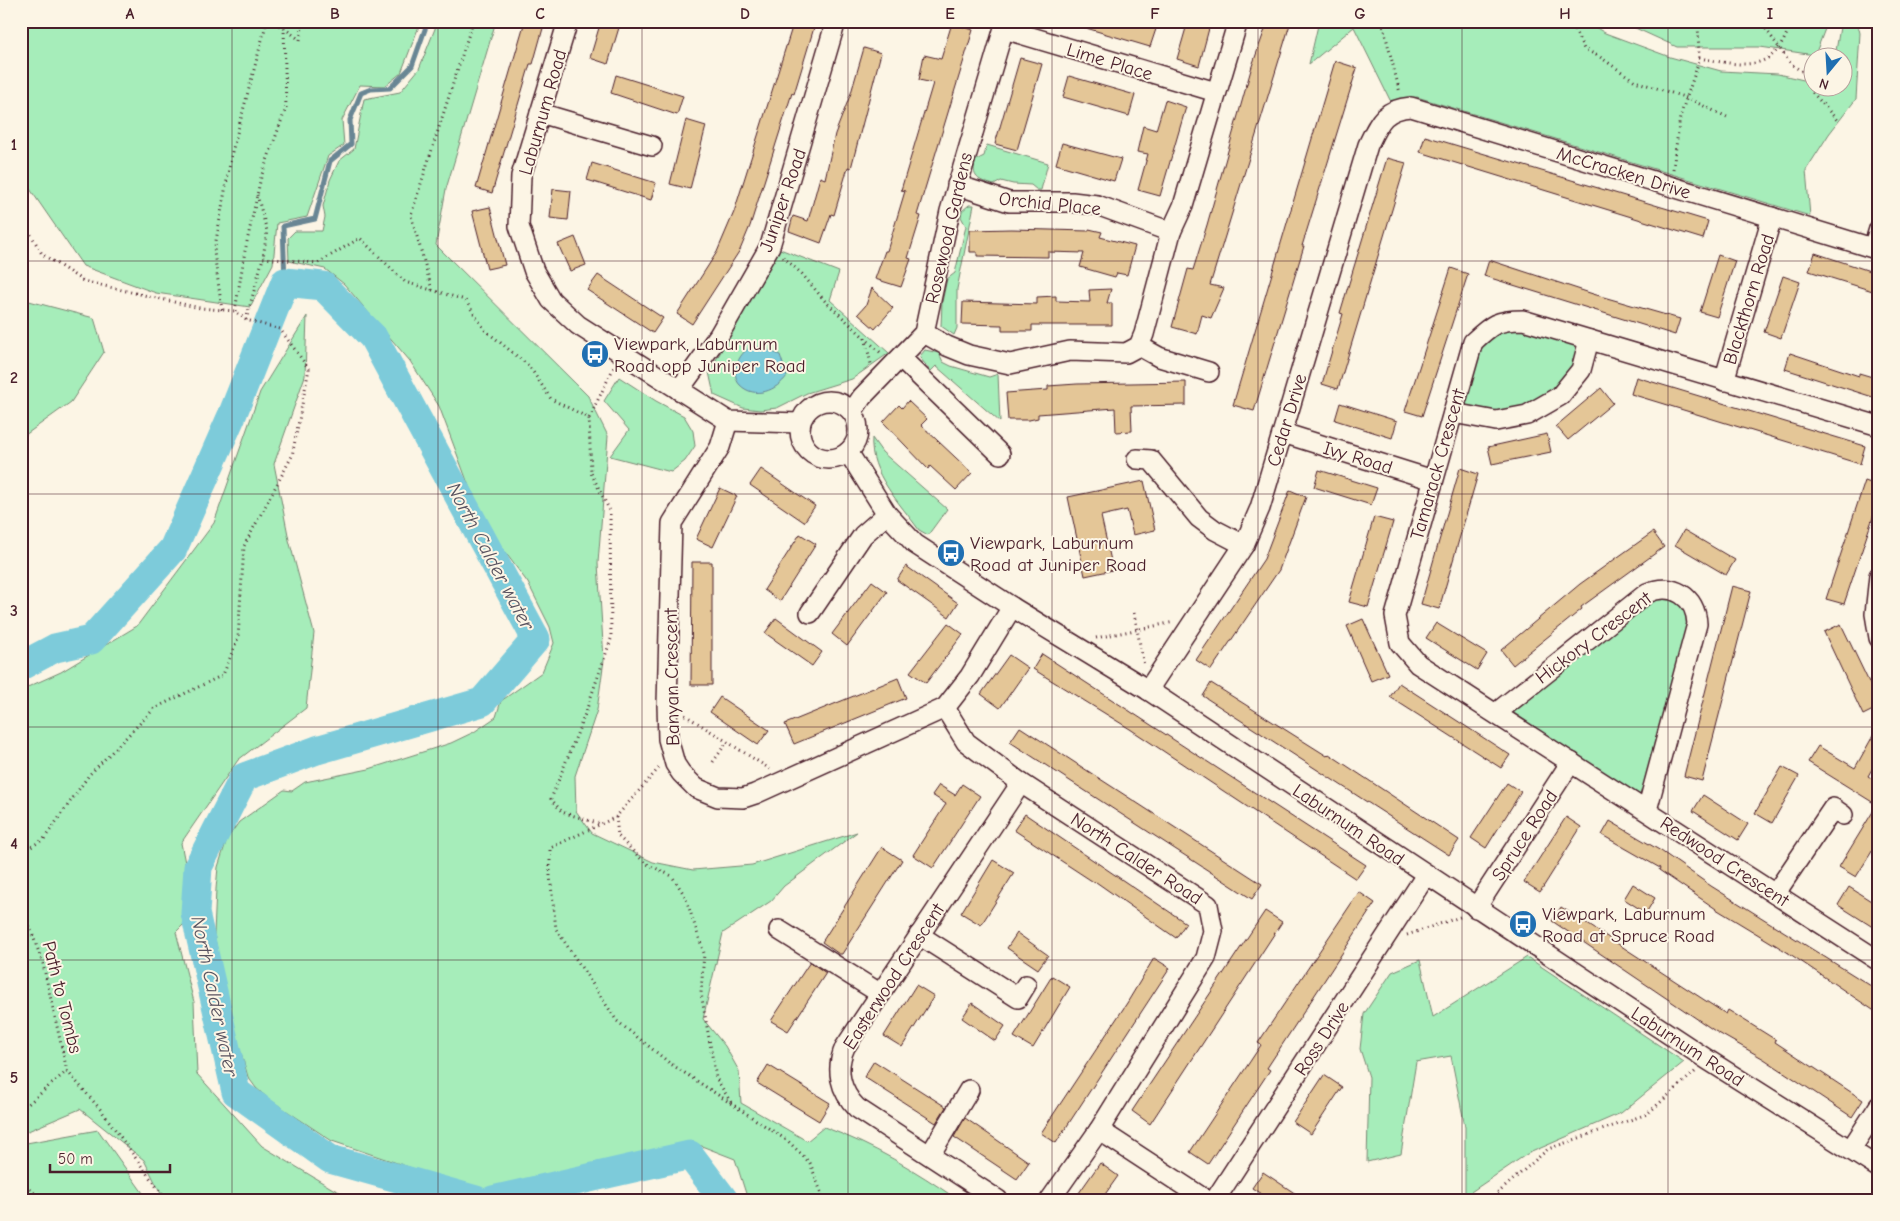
<svg xmlns="http://www.w3.org/2000/svg" width="1900" height="1221" font-family="'Comic Neue',sans-serif">
<rect width="100%" height="100%" fill="#fcf5e5"/>
<filter id="ink" filterUnits="userSpaceOnUse"><feTurbulence type="fractalNoise" baseFrequency=".02" numOctaves="2"/><feDisplacementMap in="SourceGraphic" scale="10" xChannelSelector="R" yChannelSelector="G"/><feConvolveMatrix kernelMatrix="1 2 1 2 8 2 1 2 1" color-interpolation-filters="sRGB"/></filter>
<g filter="url(#ink)">
<g fill="#a6edba" stroke="#788672">
<path d="M21 21H421L401 73 385 86 360 85 342 120 344 145 328 156 307 217 277 223 273 264 250 307 156 293 83 266 21 176Z"/>
<path d="M438 21H496L446 189 436 245 588 396 608 436 598 563 604 660 597 710 575 776 576 811 592 833 653 862 693 870 752 865 857 832 784 886 771 901 723 933 703 1019 725 1046 739 1071 741 1103 807 1141 824 1127C873 1145 915 1170 958 1200H748L735 1159 699 1145 568 1174 477 1190 332 1141 269 1099 256 1088 248 1077 230 1014 214 934 216 889 218 867 227 839 239 822 284 790 292 791 305 782 369 769 451 743 474 732 496 717 501 701 542 672 554 643 550 627 528 583 482 521 439 406 410 361 344 284 325 269 289 261 288 238 295 231H322L325 217 323 206 330 180 339 161 354 149 364 99 400 92 419 69Z"/>
<path d="M1319 21H1585L1605 33 1670 57 1721 71 1778 74 1812 82V88H1842V58L1832 57 1836 51 1841 21H1857L1860 33 1856 99 1829 134 1806 170 1810 216 1417 97 1391 102 1354 27 1309 64Z"/>
<path d="M1620 21H1828L1815 55 1760 47H1677Z"/>
<path d="M987 145 1048 163 1041 190H1037L1031 185 1013 184 1001 181 994 185C979 181 970 177 976 160L984 156Z"/>
<path d="M969 205H974L957 289V328L954 335 941 326 942 302 947 279 955 273 966 226 961 217 962 211Z"/>
<path d="M780 249 839 272 830 300 889 353 852 379 807 393 777 408 760 410 743 408 714 395 709 372Z"/>
<path d="M29 301 94 318 104 352 71 402 21 438V303Z"/>
<path d="M307 316 305 376 274 464 289 540 314 633 306 708 238 760 181 843 195 913 176 932 194 1002 197 1074 262 1146 333 1189 357 1200H164L144 1160 80 1109 21 1134V690L61 672 137 626 214 523 260 392Z"/>
<path d="M1500 320 1589 340 1581 370 1527 415 1453 413 1473 342Z"/>
<path d="M925 350 939 353 943 362 951 366 989 377 998 374 1000 422 936 366 931 371 920 358V356Z"/>
<path d="M619 377 656 401 684 416 693 431 695 446 685 461 671 472 610 456 629 430 604 401Z"/>
<path d="M872 438 882 452 947 509 928 535 919 530C900 503 869 473 872 438Z"/>
<path d="M1647 593 1692 605 1647 810 1496 713Z"/>
<path d="M1527 957 1684 1062 1621 1113 1527 1154 1465 1196V1127L1451 1056 1416 1062 1401 1154 1367 1162 1369 1077 1360 1049 1364 1014 1392 972 1420 960 1433 1017Z"/>
<path d="M98 1130 148 1200H21V1144Z"/>
</g>
<path fill="#7dcbda" stroke="#698694" d="M761 347 780 355 787 376C777 390 755 400 740 385 730 375 738 353 750 348 753 347 758 347 761 347Z"/>
<g fill="none" stroke-linecap="round" stroke-linejoin="round">
<path stroke="#698694" stroke-width="5" d="M285 282 283 226 315 219 330 161 351 144 350 120 361 93 371 89 390 88 412 66 428 21"/>
<g stroke="#7dcbda" stroke-width="29">
<path d="M21 666 55 648 91 640 173 549 233 413 285 282 323 286 373 337 536 639 482 702 317 750 244 777 198 867 195 913 236 1092 330 1159 476 1200"/>
<path d="M493 1200 690 1155 724 1200"/>
</g>
</g>
<g fill="#e4c697" stroke="#4a1f2b">
<path d="M525 21H545L533 64H530L492 193 476 188Z"/>
<path d="M601 21H621L608 64 590 58Z"/>
<path d="M794 21H816L794 94 792 93 750 226 740 250 692 324 677 314 717 252 734 212Z"/>
<path d="M1076 21H1140L1157 26 1150 47 1076 25Z"/>
<path d="M1188 21H1211L1199 66 1177 59Z"/>
<path d="M1268 21H1291L1210 285 1224 288 1211 318 1202 315 1197 334 1172 327 1188 269 1193 270 1207 225 1252 66Z"/>
<path d="M952 23 973 30 917 215 921 216 908 258 911 259 901 287 875 279 885 251H887L905 191 901 190 933 83 919 80 924 55 941 59Z"/>
<path d="M864 48 881 53 851 168 848 167 834 215 831 214 821 243 789 231 793 216 808 221 820 177 825 179 835 134 851 93Z"/>
<path d="M1020 58 1042 64 1017 150 995 144Z"/>
<path d="M1335 61 1357 68 1302 246H1304L1254 411 1233 405Z"/>
<path d="M616 75 683 96 677 115 611 93Z"/>
<path d="M1069 76 1135 95 1129 116 1063 97Z"/>
<path d="M1165 100 1186 107 1160 196 1138 190 1148 154 1137 152 1143 126 1156 130Z"/>
<path d="M686 120 706 126 690 189 670 184Z"/>
<path d="M1425 136 1708 221 1703 239 1420 152Z"/>
<path d="M1062 143 1121 159 1114 181 1056 164Z"/>
<path d="M1387 158 1406 163 1338 389 1322 384 1343 314 1340 313Z"/>
<path d="M592 163 656 183 651 200 587 180Z"/>
<path d="M553 189 571 191 568 220 550 218Z"/>
<path d="M490 207 505 265 487 269 472 211Z"/>
<path d="M1011 229 1089 231V229L1102 232 1100 237 1135 246 1127 275 1117 273 1115 277 1080 267 1084 253 1048 252V257L977 256V252H970V230Z"/>
<path d="M575 237 586 265 570 271 558 244Z"/>
<path d="M1815 253 1879 274V293L1809 271Z"/>
<path d="M1718 255 1735 261 1717 317 1700 312Z"/>
<path d="M1489 260 1593 294 1680 319 1675 335 1484 276Z"/>
<path d="M1451 268 1468 274 1422 416 1405 411Z"/>
<path d="M598 275 663 318 653 333 587 290Z"/>
<path d="M1783 276 1800 282 1781 338 1764 332Z"/>
<path d="M872 288 893 308 875 329 858 314 866 305Z"/>
<path d="M1111 289 1107 303H1112V325H1032V331H1002V325L962 324 963 302 1037 304V297L1056 296V301L1090 302 1089 290Z"/>
<path d="M1790 353 1859 376V373L1879 379V399L1785 369Z"/>
<path d="M1636 377 1865 446 1860 464 1631 394Z"/>
<path d="M1186 382V405L1131 406 1132 431 1116 432 1115 408 1038 414V418L1029 420H1008L1006 393 1048 390V386L1077 384Z"/>
<path d="M1601 388 1613 403 1568 440 1556 426Z"/>
<path d="M908 401 927 419 921 425 972 473 956 490 930 466 928 469 883 422 899 405 902 408Z"/>
<path d="M1340 403 1397 421 1392 438 1335 420Z"/>
<path d="M1547 434 1551 452 1492 464 1488 447Z"/>
<path d="M1460 468 1478 474 1439 609 1421 604Z"/>
<path d="M761 469 815 506 804 522 750 485Z"/>
<path d="M1319 470 1377 488 1371 505 1314 487Z"/>
<path d="M1144 481 1155 530 1133 535 1127 510 1101 516 1113 570 1085 576 1068 497Z"/>
<path d="M1865 481 1879 486V499L1844 604 1826 599Z"/>
<path d="M720 488 737 496 713 547 696 539Z"/>
<path d="M1290 490 1306 497 1279 570 1211 670 1196 660 1264 559Z"/>
<path d="M1374 517 1393 522 1368 607 1349 602Z"/>
<path d="M1684 530 1735 560 1726 575 1675 545Z"/>
<path d="M1653 532 1664 547 1581 607 1582 609 1513 665 1501 650 1580 584Z"/>
<path d="M800 534 816 544 780 601 764 590Z"/>
<path d="M692 562H712V685H691Z"/>
<path d="M906 566 958 603 949 617 897 580Z"/>
<path d="M872 581 887 592 847 646 832 634Z"/>
<path d="M1732 586 1751 591 1702 781 1684 776Z"/>
<path d="M776 618 822 652 812 666 765 633Z"/>
<path d="M1363 619 1388 674 1371 681 1347 626Z"/>
<path d="M948 623 963 634 926 683 910 672Z"/>
<path d="M1436 623 1487 654 1477 670 1426 638Z"/>
<path d="M1841 624 1879 703V707L1863 715 1824 632Z"/>
<path d="M1042 654 1366 865 1356 879 1130 729 1033 669Z"/>
<path d="M1009 655 1028 668 1000 708 981 694Z"/>
<path d="M898 678 906 698 794 744 785 724Z"/>
<path d="M1211 683 1327 756 1329 754 1459 840 1449 855 1203 696Z"/>
<path d="M1399 683 1510 755 1501 768 1390 697Z"/>
<path d="M720 697 769 730 758 745 710 712Z"/>
<path d="M1879 725V757L1868 776 1879 783V840L1856 877 1839 867 1877 805 1808 762 1818 746 1855 768Z"/>
<path d="M1020 727 1262 884 1252 899 1010 742Z"/>
<path d="M1782 767 1799 776 1772 823 1755 813Z"/>
<path d="M1507 783 1521 792 1486 848 1471 838Z"/>
<path d="M962 784 980 796 933 868 913 855 946 804 932 795 939 785 955 795Z"/>
<path d="M1703 795 1748 824 1738 840 1693 811Z"/>
<path d="M1025 814 1186 923 1176 938 1096 882 1095 883 1014 830Z"/>
<path d="M1566 817 1581 827 1540 892 1524 882Z"/>
<path d="M1610 821 1661 851 1711 886 1879 991V1014L1787 952 1716 909 1659 870 1660 868 1602 835Z"/>
<path d="M882 847 902 860 842 954H839L822 942Z"/>
<path d="M993 860 1014 873 981 925 961 913Z"/>
<path d="M1633 884 1655 898 1646 913 1624 899Z"/>
<path d="M1849 887 1879 906V931L1838 905Z"/>
<path d="M1359 892 1375 903 1267 1068 1270 1070 1208 1164 1190 1152 1261 1045 1258 1043Z"/>
<path d="M1561 907 1726 1014 1728 1010 1776 1040 1775 1042 1863 1100 1852 1117 1764 1059 1715 1031 1552 921Z"/>
<path d="M1265 911 1282 922 1150 1124 1132 1111Z"/>
<path d="M1017 933 1048 955 1038 969 1007 948Z"/>
<path d="M1154 958 1170 968 1056 1143 1041 1133 1127 1003Z"/>
<path d="M810 962 826 973 788 1031 771 1021Z"/>
<path d="M1052 976 1070 987 1033 1048 1014 1037Z"/>
<path d="M916 985 934 996 902 1047 884 1036Z"/>
<path d="M972 1003 1005 1026 995 1041 962 1018Z"/>
<path d="M874 1061 946 1107 936 1123 864 1077Z"/>
<path d="M768 1065 830 1103 819 1121 757 1083Z"/>
<path d="M1324 1075 1342 1087 1311 1134 1293 1122Z"/>
<path d="M965 1118 1029 1162 1017 1179 954 1137Z"/>
<path d="M1100 1163 1118 1176 1101 1200H1074Z"/>
<path d="M1263 1172 1305 1200H1270L1252 1188Z"/>
</g>
<g fill="none" stroke-linecap="round" stroke-linejoin="round">
<defs>
<g id="minor">
<path d="M568 21 521 176 519 226 534 271 551 300 578 325 728 421 800 423"/>
<path d="M1004 29 1216 92"/>
<path d="M540 113 652 146"/>
<path d="M957 185 1009 202H1072L1097 205 1171 232"/>
<path d="M1873 248 1879 229"/>
<path d="M924 333 947 346 969 355 1010 364 1070 351 1126 353 1139 346 1144 334 1171 232 1183 206 1238 21"/>
<path d="M1139 346 1159 357 1209 372"/>
<path d="M901 358 1000 454"/>
<path d="M1724 381 1772 217"/>
<path d="M679 390 719 335 770 246 836 21"/>
<circle cx="829" cy="430" r="29"/>
<path d="M852 412 862 397 924 333 950 211 1006 21"/>
<path d="M1453 413 1496 421 1527 415 1560 396 1581 370 1589 340"/>
<path d="M728 421 720 447 672 523 667 704 668 739 675 764 681 773 696 788 718 797 743 798 755 794 945 708 970 676 1012 607"/>
<path d="M1879 426 1523 320C1497 320 1492 324 1473 342L1395 616 1400 643 1418 664 1879 961"/>
<path d="M1283 433 1433 480"/>
<path d="M848 452 887 514 915 544 1012 607 1148 690 1708 1060 1879 1168"/>
<path d="M1137 459 1151 460 1199 518 1215 530 1244 545"/>
<path d="M1879 576 1875 614 1879 638"/>
<path d="M810 613 863 535 887 514"/>
<path d="M1148 690 1244 545 1260 508 1368 145C1379 122 1384 109 1411 107L1879 250"/>
<path d="M945 708 966 742 1021 783 1208 905 1213 931 1206 958 1099 1130 1050 1200"/>
<path d="M1496 713 1647 593C1672 582 1696 596 1697 624L1647 810"/>
<path d="M1775 894 1833 808 1843 815"/>
<path d="M1476 908 1571 762"/>
<path d="M779 930 881 994"/>
<path d="M919 935 1018 998 1026 985"/>
<path d="M1099 1130 1206 1200"/>
<path d="M1851 1149 1879 1106"/>
<path d="M930 1155 969 1090"/>
<path d="M998 1200 857 1108C840 1091 835 1069 845 1047L1021 783"/>
<path d="M1215 1200 1426 875"/>
</g>
</defs>
<use href="#minor" stroke="#4a1f2b" stroke-width="22"/>
<g stroke="#4a1f2b" stroke-width="3" stroke-dasharray="1 4" stroke-linecap="butt">
<path d="M270 21 284 28"/>
<path d="M1382 21 1400 93"/>
<path d="M1562 21 1574 29 1584 49 1600 57 1635 81 1687 98 1727 117"/>
<path d="M1760 21 1791 64 1803 72 1813 93 1837 120"/>
<path d="M1699 58C1744 66 1776 75 1791 21"/>
<path d="M1673 169 1680 117 1699 61 1698 21"/>
<path d="M257 195 267 231 263 258 318 263 360 238 405 282 465 300 485 330 529 366 551 399 589 418 591 473 610 511 611 639 585 714 551 799 562 812 600 824"/>
<path d="M21 217 42 254 83 281 200 308 235 311 246 320 280 329 309 369 292 456 244 546 238 638 223 675 155 708 89 775 44 839 21 853"/>
<path d="M783 257 802 274 825 301 882 354"/>
<path d="M432 290 411 215 473 21"/>
<path d="M222 310 214 252 232 152 267 21"/>
<path d="M235 311 245 251 261 177 286 108 284 28 300 40 303 21"/>
<path d="M246 320 263 258"/>
<path d="M865 338 871 364"/>
<path d="M589 418 614 367"/>
<path d="M1134 613 1144 666"/>
<path d="M1096 638 1174 622"/>
<path d="M685 715 770 769"/>
<path d="M713 762 727 742"/>
<path d="M659 768 616 817 550 848V876L556 929 617 1021 671 1064 788 1141 810 1163 824 1200"/>
<path d="M616 817 618 836 645 863 672 876 685 896 704 953 701 993 716 1078 732 1104"/>
<path d="M21 902 43 964 67 1071"/>
<path d="M1407 935 1460 917"/>
<path d="M67 1071 101 1110 166 1200"/>
<path d="M21 1110 67 1071"/>
<path d="M21 1184 45 1200"/>
<path d="M1490 1200 1548 1149 1647 1114 1696 1071"/>
</g>
<use href="#minor" stroke="#fcf5e5" stroke-width="19"/>
</g>
</g>
<path fill="none" stroke="#4a1f2b" stroke-width="1" stroke-opacity="0.55" d="M232 21V1200M438 21V1200M642 21V1200M848 21V1200M1052 21V1200M1258 21V1200M1462 21V1200M1668 21V1200M21 261H1879M21 494H1879M21 727H1879M21 960H1879"/>
<defs>
<symbol id="bus-disc" viewBox="-11 -11 22 22"><circle r="9.5" fill="#1f6fb2" stroke="#fcf5e5"/><path d="M-5-6H5V4H4V6H2V4H-2V6H-4V4H-5ZM-3.5-4V0h7V-4ZM-3.5 1.2v1.5H-2V1.2ZM2 1.2v1.5H3.5V1.2Z" fill="#fff"/></symbol>
</defs>
<g fill-rule="evenodd">
<use href="#bus-disc" x="579" y="338" width="32" height="32"/>
<use href="#bus-disc" x="935" y="537" width="32" height="32"/>
<use href="#bus-disc" x="1507" y="908" width="32" height="32"/>
</g>
<g text-anchor="middle" stroke-width="4" stroke-linejoin="round" paint-order="stroke">
<g font-size="19" fill="#4a1f2b" stroke="#fcf5e5">
<text transform="translate(1110 61) rotate(17)" y="7">Lime Place</text>
<text transform="translate(542 112) rotate(-74)" y="7">Laburnum Road</text>
<text transform="translate(1624 172) rotate(17)" y="7">McCracken Drive</text>
<text transform="translate(782 200) rotate(-71)" y="7">Juniper Road</text>
<text transform="translate(1050 203) rotate(6)" y="7">Orchid Place</text>
<text transform="translate(948 228) rotate(-77)" y="7">Rosewood Gardens</text>
<text transform="translate(1748 299) rotate(-73)" y="7">Blackthorn Road</text>
<text transform="translate(1286 420) rotate(-73)" y="7">Cedar Drive</text>
<text transform="translate(1358 457) rotate(17)" y="7">Ivy Road</text>
<text transform="translate(1437 464) rotate(-74)" y="7">Tamarack Crescent</text>
<text transform="translate(1593 637) rotate(-37)" y="7">Hickory Crescent</text>
<text transform="translate(671 677) rotate(-91)" y="7">Banyan Crescent</text>
<text transform="translate(1349 824) rotate(34)" y="7">Laburnum Road</text>
<text transform="translate(1524 835) rotate(-57)" y="7">Spruce Road</text>
<text transform="translate(1137 858) rotate(33)" y="7">North Calder Road</text>
<text transform="translate(1725 861) rotate(33)" y="7">Redwood Crescent</text>
<text transform="translate(893 976) rotate(-57)" y="7">Easterwood Crescent</text>
<text transform="translate(63 997) rotate(76)" y="7">Path to Tombs</text>
<text transform="translate(1321 1038) rotate(-57)" y="7">Ross Drive</text>
<text transform="translate(1688 1046) rotate(33)" y="7">Laburnum Road</text>
</g>
<g font-size="19" fill="#4a1f2b" stroke="#fcf5e5" text-anchor="start">
<text x="614" y="350">Viewpark, Laburnum<tspan x="614" dy="22">Road opp Juniper Road</tspan></text>
<text x="970" y="549">Viewpark, Laburnum<tspan x="970" dy="22">Road at Juniper Road</tspan></text>
<text x="1542" y="920">Viewpark, Laburnum<tspan x="1542" dy="22">Road at Spruce Road</tspan></text>
</g>
<g font-size="20" font-style="italic" fill="#595360" stroke="#fcf5e5">
<text transform="translate(491 556) rotate(62)" y="7">North Calder water</text>
<text transform="translate(215 996) rotate(78)" y="7">North Calder water</text>
</g>
</g>
<rect width="1900" height="1221" fill="none" stroke="#fcf5e5" stroke-width="55"/>
<g transform="translate(1828 72) rotate(198)"><circle r="24" fill="#fcf5e5" stroke="#b59f9b"/>
<path d="M0-4L9 19L0 12L-9 19Z" fill="#1f6fb2"/>
<text y="-8" font-size="14" font-weight="bold" text-anchor="middle" fill="#4a1f2b">N</text>
</g>
<path d="M50 1164v8h120v-8" fill="none" stroke="#4a1f2b" stroke-width="2.5"/>
<text x="58" y="1164" font-size="15" fill="#4a1f2b" stroke="#fcf5e5" stroke-width="4" paint-order="stroke">50 m</text>
<rect x="28" y="28" width="1844" height="1166" fill="none" stroke="#4a1f2b" stroke-width="2"/>
<g font-size="16" text-anchor="middle" font-weight="bold" fill="#4a1f2b">
<text x="130" y="19">A</text>
<text x="335" y="19">B</text>
<text x="540" y="19">C</text>
<text x="745" y="19">D</text>
<text x="950" y="19">E</text>
<text x="1155" y="19">F</text>
<text x="1360" y="19">G</text>
<text x="1565" y="19">H</text>
<text x="1770" y="19">I</text>
<text x="14" y="150">1</text>
<text x="14" y="383">2</text>
<text x="14" y="616">3</text>
<text x="14" y="849">4</text>
<text x="14" y="1083">5</text>
</g>
</svg>
